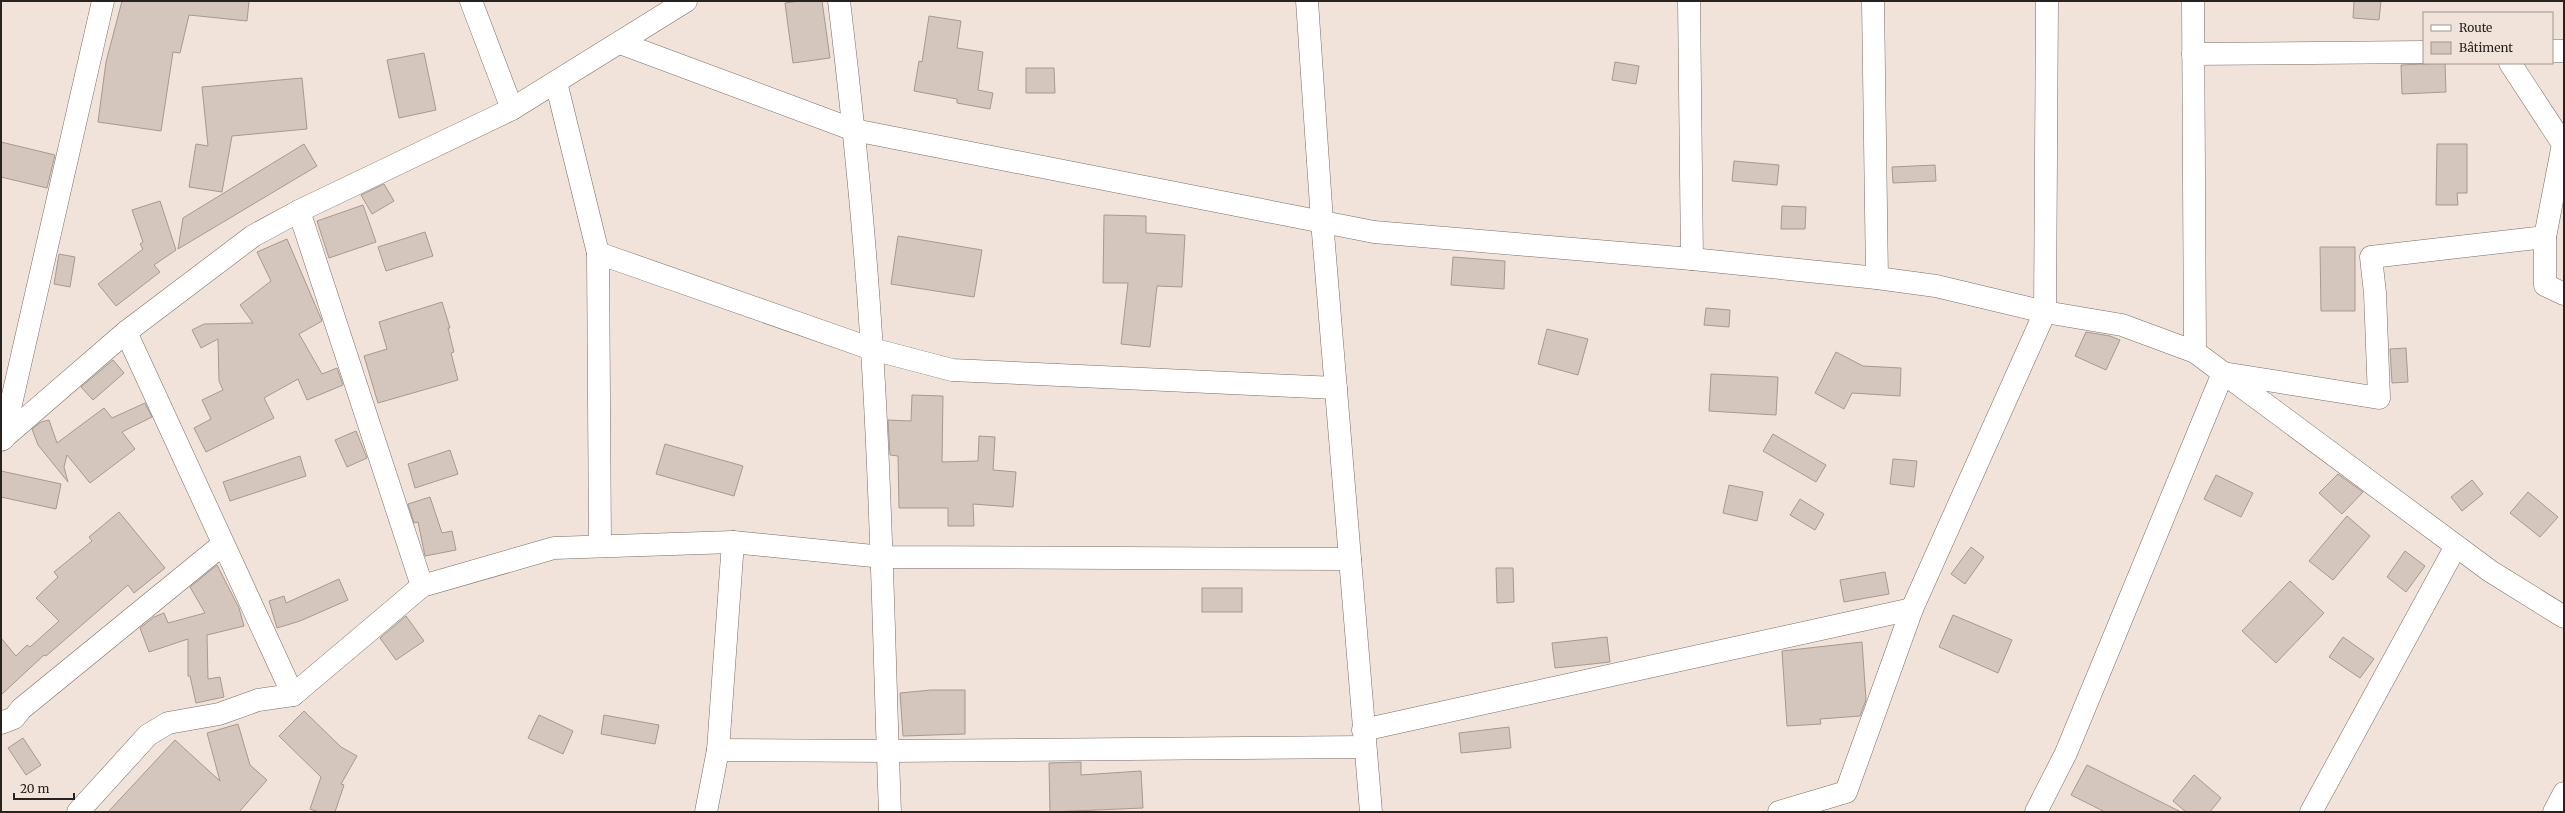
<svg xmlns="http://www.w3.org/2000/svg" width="2565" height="813" font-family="Merriweather,serif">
<rect width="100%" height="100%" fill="#f1e3d9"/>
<g fill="#d4c6bd" stroke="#a69990">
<path d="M122 1H249L247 21 189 15 180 53 173 52 161 131 98 122 106 62Z"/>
<path d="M799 1H822L830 58 793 63 785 3Z"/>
<path d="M2354 1H2381L2379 20 2353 18Z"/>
<path d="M929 16 961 21 957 48 983 52 978 90 993 93 990 109 957 103V99L914 91 919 61 922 62Z"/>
<path d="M424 53 436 110 399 118 387 60Z"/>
<path d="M1615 62 1639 66 1636 84 1612 80Z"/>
<path d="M2445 63 2446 92 2402 94 2401 65Z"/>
<path d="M1026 68H1054L1055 93H1026Z"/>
<path d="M302 78 307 129 232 136 222 192 189 187 196 144 208 146 202 87Z"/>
<path d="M1 142 55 155 47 188 1 177Z"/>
<path d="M304 144 317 166 178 249 183 218Z"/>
<path d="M2437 144H2467V193H2457L2458 205H2436Z"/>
<path d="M1734 161 1779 165 1777 185 1732 181Z"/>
<path d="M1935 165 1936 181 1893 183 1892 167Z"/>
<path d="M384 184 394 201 372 214 361 195Z"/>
<path d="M160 201 176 250 154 265 160 272 116 306 98 284 143 249 140 244 143 242 132 210Z"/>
<path d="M363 205 376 242 329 258 317 221Z"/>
<path d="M1782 206 1806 207 1805 229H1781Z"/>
<path d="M1104 215 1146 216V233L1185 235 1182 287 1157 286 1150 347 1121 344 1128 283H1103Z"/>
<path d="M425 232 433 256 386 271 378 247Z"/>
<path d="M898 236 982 250 974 297 891 284Z"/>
<path d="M287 239 322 321 299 334 322 374 337 368 343 385 307 400 298 379 264 398 274 418 206 452 194 428 211 419 202 400 223 390 219 381 218 339 201 348 192 330 204 324 253 323 240 305 271 281 257 252Z"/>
<path d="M2320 247H2355V311H2321Z"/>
<path d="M59 254 75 257 70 287 54 284Z"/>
<path d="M1453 257 1505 261 1504 289 1451 285Z"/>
<path d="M442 302 450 328H448L454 352 451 353 458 380 378 403 364 356 387 349 379 322Z"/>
<path d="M1706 308 1730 310 1729 327 1704 325Z"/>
<path d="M1547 329 1588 339 1578 375 1538 364Z"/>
<path d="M2086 332 2110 336 2120 340 2106 370 2075 356Z"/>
<path d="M2406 348 2408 382 2392 383 2390 349Z"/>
<path d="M1836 352 1863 366 1901 368 1900 396 1852 393 1844 409 1815 393Z"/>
<path d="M113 360 124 373 93 400 81 387Z"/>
<path d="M1711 374 1778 377 1776 415 1709 411Z"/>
<path d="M912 395 943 396 942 462 978 461 979 436 995 437 993 470 1016 472 1013 507 973 504 974 526H948V508H899L898 456 890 455 888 420 911 421Z"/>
<path d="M145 403 152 417 122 432 135 449 90 483 67 455 64 467 68 482 38 445 32 429 41 422 49 420 57 443 104 408 112 418Z"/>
<path d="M356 431 367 458 347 467 335 440Z"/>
<path d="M1773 434 1826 465 1816 482 1763 451Z"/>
<path d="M665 444 743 466 734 496 656 474Z"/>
<path d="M450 450 458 474 415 488 408 464Z"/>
<path d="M300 456 306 476 230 501 223 482Z"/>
<path d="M1893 459 1917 461 1914 487 1890 484Z"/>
<path d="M1 471 61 484 56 509 1 497Z"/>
<path d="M2338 474 2363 492 2342 514 2319 493Z"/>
<path d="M2216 475 2253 493 2241 517 2204 499Z"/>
<path d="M2472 480 2483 494 2462 511 2451 497Z"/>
<path d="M1729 485 1763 492 1757 521 1723 513Z"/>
<path d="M2528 492 2558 517 2540 537 2510 513Z"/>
<path d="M430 497 442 533 452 531 456 550 425 556 418 522 414 523 408 504Z"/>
<path d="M1800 499 1824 514 1815 530 1790 515Z"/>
<path d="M119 512 165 568 134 593 128 585 46 656 44 655 1 695V638L16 656 27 645 30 647 59 621 36 598 58 577 54 572 92 541 89 537Z"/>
<path d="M2347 516 2370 536 2333 580 2309 561Z"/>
<path d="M1971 547 1984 557 1965 584 1951 574Z"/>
<path d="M2405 551 2425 566 2406 592 2387 577Z"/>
<path d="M217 565 239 608 244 626 207 635 208 679 220 677 224 697 196 703 190 676H188V639L149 652 140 628 154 617 164 613 168 623 205 613 190 587Z"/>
<path d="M1496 568H1513L1514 602 1497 603Z"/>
<path d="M1885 572 1889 594 1844 602 1840 580Z"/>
<path d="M339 579 348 600 300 621 277 628 269 601 284 596 286 603Z"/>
<path d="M2290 581 2324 613 2276 663 2242 631Z"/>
<rect x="1202" y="588" width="40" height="24"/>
<path d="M1953 615 2012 640 1998 673 1939 647Z"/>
<path d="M406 616 424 641 396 660 380 638Z"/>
<path d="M1607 637 1610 662 1555 668 1552 643Z"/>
<path d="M2343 637 2374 659 2360 678 2329 657Z"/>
<path d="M1862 642 1866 700 1860 716 1820 719 1821 724 1787 726 1782 651Z"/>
<path d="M931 690H965V734L903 736 900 693Z"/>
<path d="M304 711 341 747 357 756 341 784 344 785 335 812H319L310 809 321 777 279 736Z"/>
<path d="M539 715 573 731 563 754 528 738Z"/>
<path d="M604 715 659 725 655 744 601 734Z"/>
<path d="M238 724 250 765 267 780 239 812H108L175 740 220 781 207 733Z"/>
<path d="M1509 727 1511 748 1461 753 1459 733Z"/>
<path d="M23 738 41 765 26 775 8 748Z"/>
<path d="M1081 762V775L1141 771 1143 808 1050 812 1049 763Z"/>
<path d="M2087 765 2181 812H2105L2071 795Z"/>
<path d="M2194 775 2221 798 2210 812H2186L2173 801Z"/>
</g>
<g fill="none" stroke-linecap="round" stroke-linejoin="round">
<defs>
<g id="street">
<path d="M471 1 512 109"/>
<path d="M839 1C853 117 865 234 872 351 882 504 884 658 890 812"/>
<path d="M1307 1 1322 221 1371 812"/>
<path d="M1689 1 1692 259"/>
<path d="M1873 1 1877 278"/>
<path d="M2193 1 2195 352"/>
<path d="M620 43 854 130 1374 232 1692 259 1877 278 1936 286 2045 312 2122 325 2195 352 2490 571 2564 617"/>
<path d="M2552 51H2564"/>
<path d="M2193 54 2424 52"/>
<path d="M556 82 598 253 600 545"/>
<path d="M299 211 422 586"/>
<path d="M2545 237V285L2564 294"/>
<path d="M598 253 872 349 952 370 1336 388"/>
<path d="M126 332 293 695"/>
<path d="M3 439 103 1"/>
<path d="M1 723 14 718 21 709 222 545"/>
<path d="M1363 730 1912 609"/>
<path d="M718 750 888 751 1365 747"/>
<path d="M78 812 148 735 168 723 219 714 258 700 293 695 422 586 554 548 733 542 883 557 1350 559"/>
<path d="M706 812 718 750 733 542"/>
<path d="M1779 812 1846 792 1912 609 2045 312 2047 1"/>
<path d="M2036 812 2066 753 2223 373 2379 398 2375 293 2371 257 2545 237 2563 144 2510 63"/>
<path d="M2311 812 2456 546"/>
<path d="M2554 812 2564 793"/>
</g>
<path id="secondary" d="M1 440 126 332 253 236 299 211 512 109 686 1"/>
</defs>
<use href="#street" stroke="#7a6d65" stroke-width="23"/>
<use href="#secondary" stroke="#7a6d65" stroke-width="23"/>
<use href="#street" stroke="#fff" stroke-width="22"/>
<use href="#secondary" stroke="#fff" stroke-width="22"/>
</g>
<rect width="2565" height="813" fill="none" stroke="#28231f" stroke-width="4"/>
<rect x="2423" y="12" width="130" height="52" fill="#f1e3d9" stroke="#a1968f"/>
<rect x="2431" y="25" width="20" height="6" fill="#ffffff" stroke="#a1968f"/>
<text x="2459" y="32" font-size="12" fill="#28231f">Route</text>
<rect x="2431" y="42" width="20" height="12" fill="#d4c6bd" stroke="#a1968f"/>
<text x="2459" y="52" font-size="12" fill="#28231f">Bâtiment</text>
<path d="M14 793v6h60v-6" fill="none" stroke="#28231f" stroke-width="2"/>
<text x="20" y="793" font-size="12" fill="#28231f" stroke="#f1e3d9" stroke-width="3" paint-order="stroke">20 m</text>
</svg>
